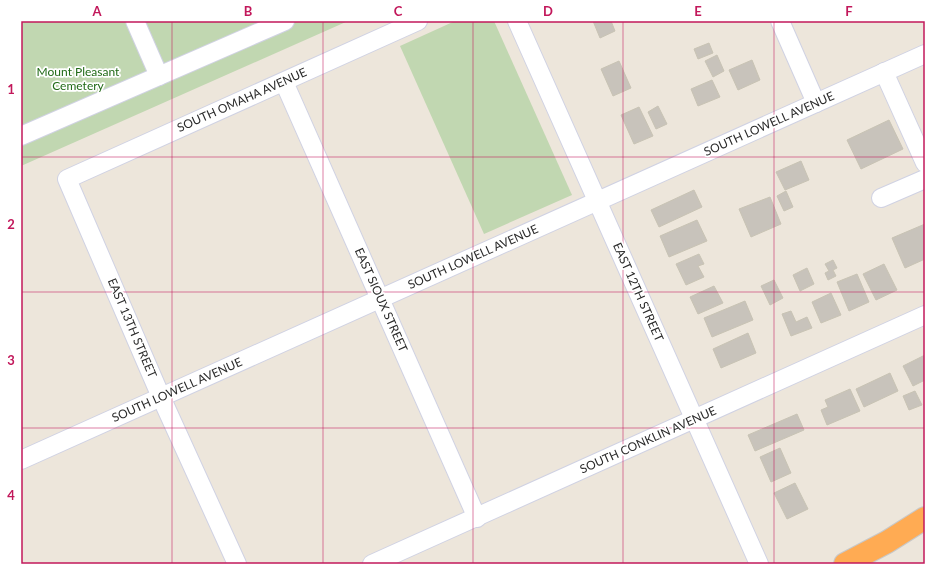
<svg xmlns="http://www.w3.org/2000/svg" width="946" height="585" font-family="Lato,sans-serif">
<rect width="100%" height="100%" fill="#ede6db"/>
<g fill="#c1d7b1">
<path d="M21 21H348L21 166Z"/>
<path d="M455 21H494L572 195 484 234 400 46Z"/>
</g>
<g fill="#c8c3bb" stroke="#c8c3b4">
<path d="M593 21H611L615 31 600 38Z"/>
<path d="M709 43 713 53 698 59 694 49Z"/>
<path d="M717 55 724 71 713 77 705 61Z"/>
<path d="M752 60 760 80 738 90 729 70Z"/>
<path d="M619 61 631 88 613 96 601 69Z"/>
<path d="M712 80 720 97 698 106 691 89Z"/>
<path d="M658 106 667 124 656 129 648 112Z"/>
<path d="M639 107 653 136 634 144 621 115Z"/>
<path d="M889 120 903 149 861 169 847 140Z"/>
<path d="M801 161 809 180 785 190 776 172Z"/>
<path d="M694 190 702 207 659 227 651 210Z"/>
<path d="M786 191 793 207 784 211 777 196Z"/>
<path d="M770 197 781 224 751 237 739 209Z"/>
<path d="M697 220 707 241 669 257 660 236Z"/>
<path d="M925 224V259L905 268 892 238Z"/>
<path d="M699 254 704 264 698 266 704 277 686 285 676 264Z"/>
<path d="M833 260 837 268 833 270 836 276 828 280 825 273 829 271 825 264Z"/>
<path d="M884 264 897 290 876 300 863 274Z"/>
<path d="M807 268 814 284 800 291 793 275Z"/>
<path d="M857 274 869 302 849 311 837 282Z"/>
<path d="M774 280 783 298 770 305 761 286Z"/>
<path d="M714 286 723 303 698 314 690 297Z"/>
<path d="M831 293 841 315 821 323 812 302Z"/>
<path d="M745 301 753 320 712 337 704 318Z"/>
<path d="M791 311 796 322 807 317 812 328 791 336 782 314Z"/>
<path d="M748 333 756 353 721 368 713 349Z"/>
<path d="M925 355V380L913 386 903 366Z"/>
<path d="M890 373 898 391 864 407 856 389Z"/>
<path d="M850 389 860 411 827 425 821 410 828 407 825 400Z"/>
<path d="M915 391 922 405 909 410 903 396Z"/>
<path d="M797 414 804 430 755 451 748 435Z"/>
<path d="M780 448 791 473 771 482 760 457Z"/>
<path d="M795 483 808 509 787 519 774 493Z"/>
</g>
<g fill="none" stroke-linecap="round" stroke-linejoin="round">
<defs>
<g id="minor">
<path d="M135 21 159 76"/>
<path d="M517 21 759 564"/>
<path d="M780 21 816 103"/>
<path d="M884 72 925 163"/>
<path d="M284 82 477 518"/>
<path d="M21 136 285 21"/>
<path d="M881 198 925 179"/>
<path d="M21 460 925 54"/>
<path d="M237 564 161 397 67 179 418 21"/>
<path d="M372 564 925 315"/>
</g>
<path id="highway" d="M845 564 887 542 925 518"/>
</defs>
<use href="#minor" stroke="#d0d2e3" stroke-width="20"/>
<use href="#highway" stroke="#c8c8c8" stroke-width="24"/>
<use href="#minor" stroke="#fff" stroke-width="18"/>
<use href="#highway" stroke="#ffab53" stroke-width="22"/>
</g>
<path fill="none" stroke="#c2185b" stroke-width="1" stroke-opacity="0.55" d="M172 21V564M323 21V564M473 21V564M623 21V564M774 21V564M21 157H925M21 292H925M21 428H925"/>
<g text-anchor="middle" stroke-width="3.5" stroke-linejoin="round" paint-order="stroke">
<g font-size="12" fill="#216a17" stroke="#fff">
<text x="78" y="76">Mount Pleasant<tspan x="78" dy="14">Cemetery</tspan></text>
</g>
<g font-size="12" fill="#2a2a2a" stroke="#fff">
<text transform="translate(242 100) rotate(-24)" y="4">SOUTH OMAHA AVENUE</text>
<text transform="translate(769 124) rotate(-24)" y="4">SOUTH LOWELL AVENUE</text>
<text transform="translate(473 257) rotate(-24)" y="4">SOUTH LOWELL AVENUE</text>
<text transform="translate(638 292) rotate(66)" y="4">EAST 12TH STREET</text>
<text transform="translate(381 300) rotate(66)" y="4">EAST SIOUX STREET</text>
<text transform="translate(132 328) rotate(67)" y="4">EAST 13TH STREET</text>
<text transform="translate(177 390) rotate(-24)" y="4">SOUTH LOWELL AVENUE</text>
<text transform="translate(648 440) rotate(-24)" y="4">SOUTH CONKLIN AVENUE</text>
</g>
</g>
<rect width="946" height="585" fill="none" stroke="#ffffff" stroke-width="44"/>
<rect x="22" y="22" width="902" height="541" fill="none" stroke="#c2185b" stroke-width="1.5"/>
<g font-size="13" text-anchor="middle" font-weight="bold" fill="#c2185b">
<text x="97" y="16">A</text>
<text x="248" y="16">B</text>
<text x="398" y="16">C</text>
<text x="548" y="16">D</text>
<text x="698" y="16">E</text>
<text x="849" y="16">F</text>
<text x="11" y="94">1</text>
<text x="11" y="229">2</text>
<text x="11" y="365">3</text>
<text x="11" y="500">4</text>
</g>
</svg>
